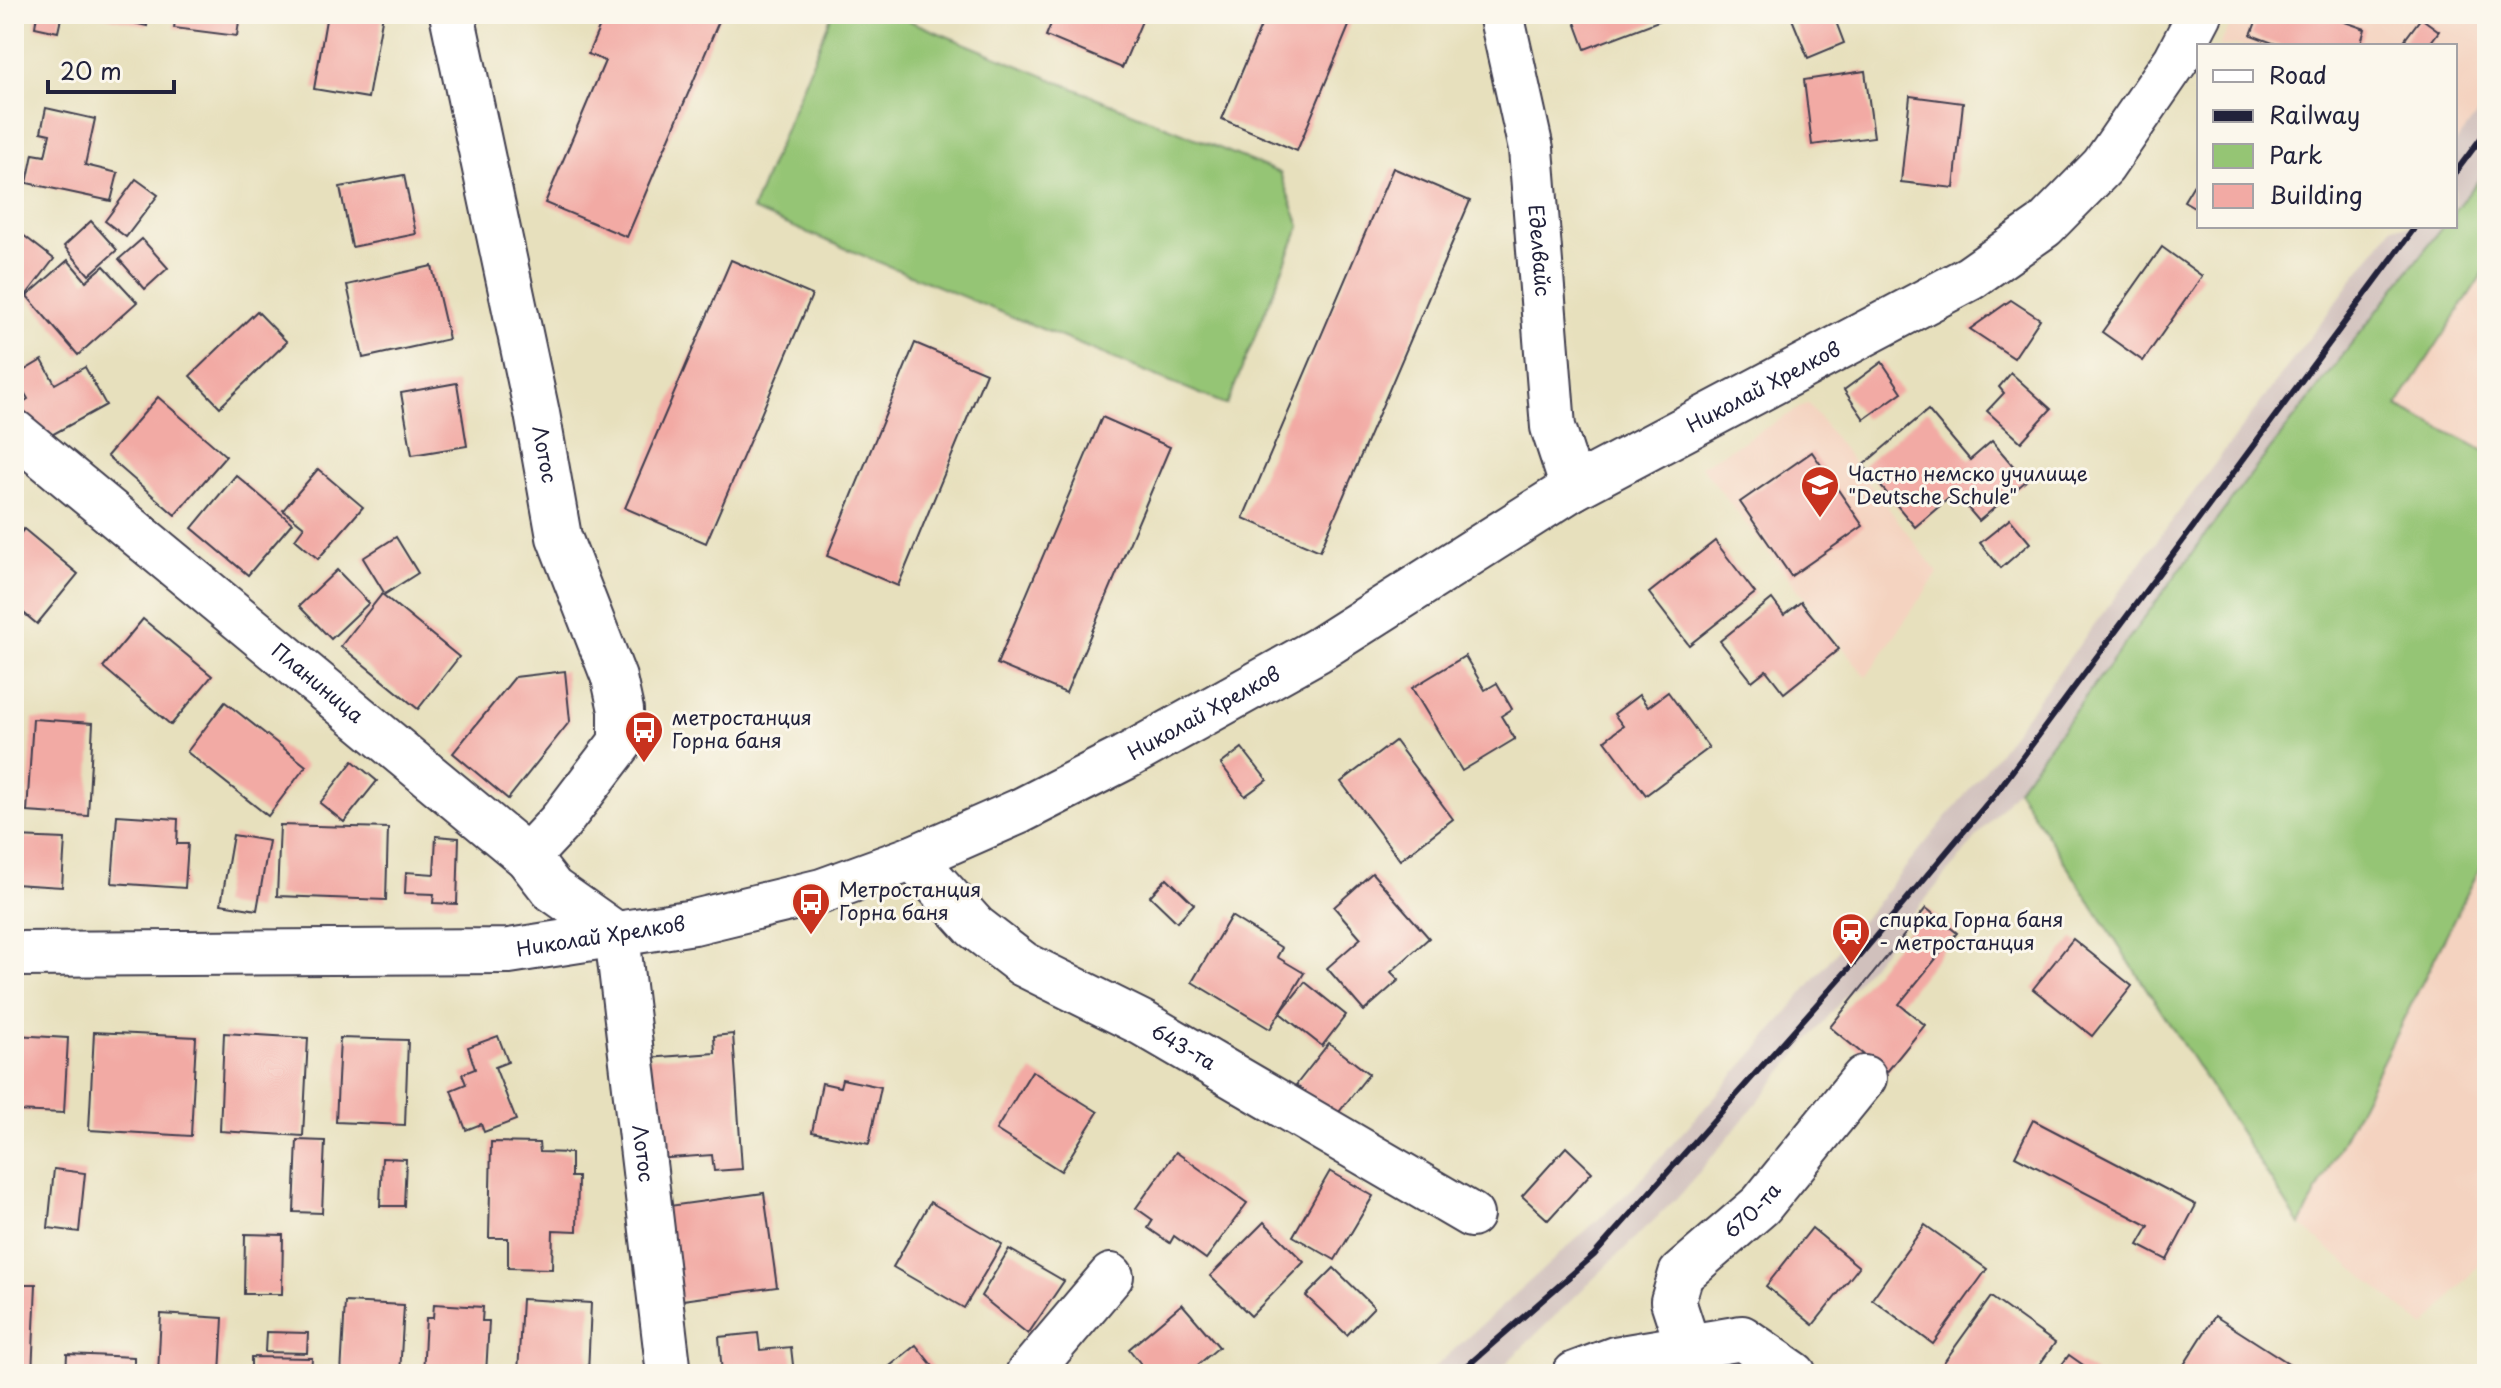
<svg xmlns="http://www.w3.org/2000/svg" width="2501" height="1388" font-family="'Playpen Sans',sans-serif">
<rect width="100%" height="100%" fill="#fbf7ec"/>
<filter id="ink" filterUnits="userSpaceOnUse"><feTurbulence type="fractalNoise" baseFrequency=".0125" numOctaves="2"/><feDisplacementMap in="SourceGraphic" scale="16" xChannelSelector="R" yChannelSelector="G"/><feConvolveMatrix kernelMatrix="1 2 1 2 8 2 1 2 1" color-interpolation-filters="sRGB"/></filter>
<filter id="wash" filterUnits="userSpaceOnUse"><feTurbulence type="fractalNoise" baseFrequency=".006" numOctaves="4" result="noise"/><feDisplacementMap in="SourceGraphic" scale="32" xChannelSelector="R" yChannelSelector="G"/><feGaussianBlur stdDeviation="1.8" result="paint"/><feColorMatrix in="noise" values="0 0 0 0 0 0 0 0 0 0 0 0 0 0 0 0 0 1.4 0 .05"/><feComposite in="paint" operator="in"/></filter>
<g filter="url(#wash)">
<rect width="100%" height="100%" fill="#e7e0bd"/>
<g fill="#f4d3c0">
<path d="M2237 14H2487V101L2455 144V46H2219Z"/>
<path d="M2487 267V452L2396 407Z"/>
<path d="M1808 403 1938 573 1866 677 1701 466Z"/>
<path d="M2487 854V1255L2425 1327 2300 1225Z"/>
</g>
<g fill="#d0c0bc">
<path d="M2487 101V169L2455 211V144Z"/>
<path d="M2393 226H2443L2245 482 2017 789 1682 1193 1495 1374H1427L1634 1187 1758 1048 1989 765Z"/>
</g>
<g fill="#95c574" stroke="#5c7458" stroke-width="2">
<path d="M832 14H893L1280 173 1300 226 1227 405 752 210Z"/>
<path d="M2487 169V267L2397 406 2487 452V854L2300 1225 2017 789 2245 482 2443 226H2455V211Z"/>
</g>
<g id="blocks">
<g fill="#f2aaa4">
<path d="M37 14H62L58 32 35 27Z"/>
<path d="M95 14H149L147 26Z"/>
<path d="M176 14H240L237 36 174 28Z"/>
<path d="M327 14H383L368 98 314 89Z"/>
<path d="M605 14H722L627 237 545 203 605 61 588 54Z"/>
<path d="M1055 14H1145L1122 68 1046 36Z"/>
<path d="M1266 14H1354L1297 151 1222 119Z"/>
<path d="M1561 14H1668L1669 17 1585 49 1572 14 1563 18Z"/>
<path d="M1790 14H1833L1844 43 1808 58Z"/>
<path d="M2259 14H2322L2365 29 2360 46H2281L2251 35Z"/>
<path d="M2421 18 2439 31 2428 46H2400Z"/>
<path d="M1865 71 1874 137 1812 145 1804 80Z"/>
<path d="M1910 96 1963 103 1954 188 1901 182Z"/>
<path d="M46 108 95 119 85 165 118 173 111 201 27 183 33 154 45 156 50 134 41 132Z"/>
<path d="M1393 168 1470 201 1320 551 1243 518Z"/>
<path d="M404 175 416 234 352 247 340 187Z"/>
<path d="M2199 176V210L2184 201Z"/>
<path d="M136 179 158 195 126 237 105 221Z"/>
<path d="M91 221 117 250 89 275 64 246Z"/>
<path d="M14 228 54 259 14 311Z"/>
<path d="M142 239 168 268 145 289 119 259Z"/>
<path d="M2162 247 2202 276 2143 361 2102 332Z"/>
<path d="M68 260 86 281 104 266 137 302 78 355 27 296Z"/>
<path d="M731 260 812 295 706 543 625 508Z"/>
<path d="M432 266 449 339 363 358 347 285Z"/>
<path d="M2011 300 2040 319 2014 358 1970 329Z"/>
<path d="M257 311 287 342 220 407 190 376Z"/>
<path d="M915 343 986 373 898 586 827 556Z"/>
<path d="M42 360 55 384 85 367 106 405 48 437 14 408 28 399 15 376Z"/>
<path d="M1882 362 1902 392 1864 419 1844 390Z"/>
<path d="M2011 373 2051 409 2021 442 1987 411 2004 393 1999 387Z"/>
<path d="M457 383 467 446 412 455 401 393Z"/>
<path d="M158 397 226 456 175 515 107 456Z"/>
<path d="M1928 410 1970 460 1992 441 2026 481 1979 521 1955 493 1915 527 1863 465Z"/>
<path d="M1102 417 1170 447 1066 693 997 664Z"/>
<path d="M1812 452 1863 526 1791 576 1740 502Z"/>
<path d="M318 469 363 507 318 559 295 539 304 527 283 510Z"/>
<path d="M236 475 292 523 248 575 192 528Z"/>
<path d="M2010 519 2030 543 2001 568 1980 543Z"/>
<path d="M24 529 78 574 37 624 14 605V542Z"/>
<path d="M396 537 418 573 385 594 363 558Z"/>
<path d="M1715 541 1755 593 1689 645 1649 593Z"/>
<path d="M337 570 369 603 331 639 299 606Z"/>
<path d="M382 594 459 657 418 709 341 646Z"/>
<path d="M1772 599 1784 615 1801 602 1839 649 1784 693 1766 670 1752 681 1720 641Z"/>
<path d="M143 619 212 676 171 725 103 667Z"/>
<path d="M1465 656 1485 690 1497 683 1512 709 1501 716 1515 739 1462 771 1412 688Z"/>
<path d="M565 671 570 721 508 799 453 753 515 677Z"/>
<path d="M1668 692 1709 748 1646 795 1605 740 1623 726 1614 714 1639 695 1648 707Z"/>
<path d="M225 702 306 766 268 816 187 752Z"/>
<path d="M33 719 93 723 88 816 27 812Z"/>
<path d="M1395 741 1453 819 1400 860 1341 782Z"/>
<path d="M1242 748 1267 780 1245 796 1221 764Z"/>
<path d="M353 761 377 781 344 822 320 803Z"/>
<path d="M117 815 178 819 177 844H188L185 888 112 883Z"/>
<path d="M280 825 388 828 386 900 277 896Z"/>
<path d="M233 835 269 841 257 910 221 904Z"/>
<path d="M436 836 459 838 457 904 433 903 434 894 405 893 406 872 434 874Z"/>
<path d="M16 837 65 839 62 887 14 884Z"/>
<path d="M1372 873 1429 938 1391 972 1399 980 1364 1011 1327 968 1361 938 1334 907Z"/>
<path d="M1167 878 1194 904 1177 922 1150 896Z"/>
<path d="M1926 908 1957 933 1899 1004 1925 1025 1886 1073 1830 1027Z"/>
<path d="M1231 916 1282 948 1277 957 1304 973 1270 1029 1192 982Z"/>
<path d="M2073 939 2132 986 2092 1036 2033 989Z"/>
<path d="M1305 982 1346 1015 1322 1046 1280 1013Z"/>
<path d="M94 1032 196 1037 191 1136 89 1130Z"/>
<path d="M224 1033 308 1038 303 1136 220 1131Z"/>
<path d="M733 1034 742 1169 714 1171 712 1155 655 1159 647 1058 715 1053 714 1036Z"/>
<path d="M14 1035 68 1038 64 1113 14 1111Z"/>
<path d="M498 1036 508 1062 495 1067 516 1120 484 1132 481 1124 466 1130 451 1090 466 1084 462 1074 475 1069 468 1047Z"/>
<path d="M340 1038 408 1040 405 1125 336 1122Z"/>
<path d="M1329 1043 1369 1074 1335 1117 1296 1085Z"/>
<path d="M1032 1071 1098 1112 1061 1171 996 1130Z"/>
<path d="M842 1079 881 1087 869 1144 812 1132 822 1083 840 1087Z"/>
<path d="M2033 1120 2196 1205 2167 1260 2138 1245 2149 1226 2015 1156Z"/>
<path d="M297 1140 325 1141 322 1213 294 1212Z"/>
<path d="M491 1142 539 1143 540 1152 571 1153V1177H578L577 1231 553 1230 552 1269 508 1268V1238H489Z"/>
<path d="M1566 1147 1592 1172 1548 1220 1522 1196Z"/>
<path d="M1176 1152 1247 1203 1206 1259 1174 1236 1170 1243 1148 1228 1153 1220 1136 1208Z"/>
<path d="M382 1158 406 1159 404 1206H380Z"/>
<path d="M54 1169 85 1173 79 1232 48 1228Z"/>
<path d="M1330 1171 1373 1196 1335 1260 1293 1236Z"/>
<path d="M764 1193 777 1287 675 1301 662 1207Z"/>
<path d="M930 1202 1002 1244 964 1308 893 1267Z"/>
<path d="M1264 1222 1304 1262 1251 1316 1210 1276Z"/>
<path d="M1925 1225 1987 1269 1933 1344 1872 1299Z"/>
<path d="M1812 1228 1859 1267 1813 1325 1766 1286Z"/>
<path d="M245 1234 283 1235 282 1294H244Z"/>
<path d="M1009 1249 1064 1281 1028 1334 981 1296Z"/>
<path d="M1334 1268 1374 1307 1347 1335 1306 1296Z"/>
<path d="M14 1284H36L32 1374H14Z"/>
<path d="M1991 1297 2055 1343 2033 1374H1940L1937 1372Z"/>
<path d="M522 1299 591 1303 588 1374H518Z"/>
<path d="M345 1302 404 1305 400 1374H341Z"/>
<path d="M434 1304 483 1307 482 1321H489L486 1374H423L426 1318H433Z"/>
<path d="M1182 1304 1219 1347 1187 1374H1149L1129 1349Z"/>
<path d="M161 1314 223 1318 220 1374H158Z"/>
<path d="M2215 1316 2296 1368 2292 1374H2185L2180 1371Z"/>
<path d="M266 1332 308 1333 307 1353 265 1352Z"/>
<path d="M758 1333 760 1350 791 1347 794 1374H722L719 1337Z"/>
<path d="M916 1345 939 1374H880Z"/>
<path d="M67 1354 134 1357V1374H66Z"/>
<path d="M2069 1355 2096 1374H2055Z"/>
<path d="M251 1357 312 1358 311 1374H251Z"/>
</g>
</g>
</g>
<g filter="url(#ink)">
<use href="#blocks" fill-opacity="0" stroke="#403e4e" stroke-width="2"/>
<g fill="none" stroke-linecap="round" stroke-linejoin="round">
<defs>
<g id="minor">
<path id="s1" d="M452 14 537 413 559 537 614 678 621 710V742L560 822 527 857"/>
<path id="s2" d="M1501 14 1531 149 1553 427 1573 488"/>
<path id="s3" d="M14 432 527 857 552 889 617 935"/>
<path id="s4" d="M913 858 975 927 1023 964 1142 1023 1471 1215"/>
<path id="s5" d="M617 935 669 1374"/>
<path id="s6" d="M14 954 509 951 694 922 822 891 913 858 1020 811 1124 758 1318 650 1573 488 1970 278 2044 226 2103 166 2176 60 2200 14"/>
<path id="s7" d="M1688 1347 1673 1301 1681 1274 1761 1205 1864 1078"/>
<path d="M1028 1374 1111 1276"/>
<path d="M1575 1374 1615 1359 1742 1338 1794 1374"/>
</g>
</defs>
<use href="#minor" stroke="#403e4e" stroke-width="48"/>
<use href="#minor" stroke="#fff" stroke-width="44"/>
<g stroke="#22223b" stroke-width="6">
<path d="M2455 173 2487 130"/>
<path d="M1458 1374 1594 1255 1851 966 1996 793 2416 226"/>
</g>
</g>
</g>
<defs>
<symbol id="school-pin" viewBox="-11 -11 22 30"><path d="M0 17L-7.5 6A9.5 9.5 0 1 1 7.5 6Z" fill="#c8321e" stroke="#fbf7ec"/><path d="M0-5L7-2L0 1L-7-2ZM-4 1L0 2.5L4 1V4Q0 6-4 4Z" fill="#fff"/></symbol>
<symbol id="bus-pin" viewBox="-11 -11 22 30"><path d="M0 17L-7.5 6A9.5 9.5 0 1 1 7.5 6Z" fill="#c8321e" stroke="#fbf7ec"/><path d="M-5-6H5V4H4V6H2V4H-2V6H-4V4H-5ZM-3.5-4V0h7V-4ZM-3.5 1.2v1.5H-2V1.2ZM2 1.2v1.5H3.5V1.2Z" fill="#fff"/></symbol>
<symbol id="station-pin" viewBox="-11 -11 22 30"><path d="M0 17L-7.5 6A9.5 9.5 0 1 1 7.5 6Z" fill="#c8321e" stroke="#fbf7ec"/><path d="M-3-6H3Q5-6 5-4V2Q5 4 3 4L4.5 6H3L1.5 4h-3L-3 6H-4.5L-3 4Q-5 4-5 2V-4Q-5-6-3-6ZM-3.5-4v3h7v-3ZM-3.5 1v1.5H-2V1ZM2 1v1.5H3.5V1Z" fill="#fff"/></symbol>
</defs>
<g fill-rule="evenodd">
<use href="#school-pin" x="1798" y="463" width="44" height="60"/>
<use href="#bus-pin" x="622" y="708" width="44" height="60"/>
<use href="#bus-pin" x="789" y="880" width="44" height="60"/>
<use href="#station-pin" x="1829" y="910" width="44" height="60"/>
</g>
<g text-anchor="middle" stroke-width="6" stroke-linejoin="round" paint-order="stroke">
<g font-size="20" fill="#22223b" stroke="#fbf7ec">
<text dy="7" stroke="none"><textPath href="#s2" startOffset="240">Еделвайс</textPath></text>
<text dy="7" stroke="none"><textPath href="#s6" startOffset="1884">Николай Хрелков</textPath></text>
<text dy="7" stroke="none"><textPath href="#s1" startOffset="450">Лотос</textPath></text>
<text dy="7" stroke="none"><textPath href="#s3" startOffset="394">Планиница</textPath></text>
<text dy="7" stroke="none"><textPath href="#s6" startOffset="1236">Николай Хрелков</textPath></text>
<text dy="7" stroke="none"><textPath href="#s6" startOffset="588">Николай Хрелков</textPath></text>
<text dy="7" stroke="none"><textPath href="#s4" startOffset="334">643-та</textPath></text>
<text dy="7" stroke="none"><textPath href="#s5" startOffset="220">Лотос</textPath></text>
<text dy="7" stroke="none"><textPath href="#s7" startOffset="172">670-та</textPath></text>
</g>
<g font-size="20" fill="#22223b" stroke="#fbf7ec" text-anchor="start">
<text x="1848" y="481">Частно немско училище<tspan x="1848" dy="23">"Deutsche Schule"</tspan></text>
<text x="672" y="725">метростанция<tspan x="672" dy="23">Горна баня</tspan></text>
<text x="839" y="897">Метростанция<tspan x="839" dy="23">Горна баня</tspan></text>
<text x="1879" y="927">спирка Горна баня<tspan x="1879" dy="23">- метростанция</tspan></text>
</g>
</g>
<rect width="2501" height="1388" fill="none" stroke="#fbf7ec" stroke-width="48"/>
<rect x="2197" y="44" width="260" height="184" fill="#fbf7ec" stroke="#a4a2a5" stroke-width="2"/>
<rect x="2213" y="70" width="40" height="12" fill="#ffffff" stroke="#a4a2a5" stroke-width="2"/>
<text x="2269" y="84" font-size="24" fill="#22223b">Road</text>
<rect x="2213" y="110" width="40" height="12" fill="#22223b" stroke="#a4a2a5" stroke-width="2"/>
<text x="2269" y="124" font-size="24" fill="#22223b">Railway</text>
<rect x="2213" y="144" width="40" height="24" fill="#95c574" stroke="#a4a2a5" stroke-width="2"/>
<text x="2269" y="164" font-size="24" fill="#22223b">Park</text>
<rect x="2213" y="184" width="40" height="24" fill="#f2aaa4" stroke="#a4a2a5" stroke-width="2"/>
<text x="2269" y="204" font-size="24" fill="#22223b">Building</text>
<path d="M48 80v12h126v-12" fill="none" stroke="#22223b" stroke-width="4"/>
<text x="60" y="80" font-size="24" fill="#22223b" stroke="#fbf7ec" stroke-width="6" paint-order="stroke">20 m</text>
</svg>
